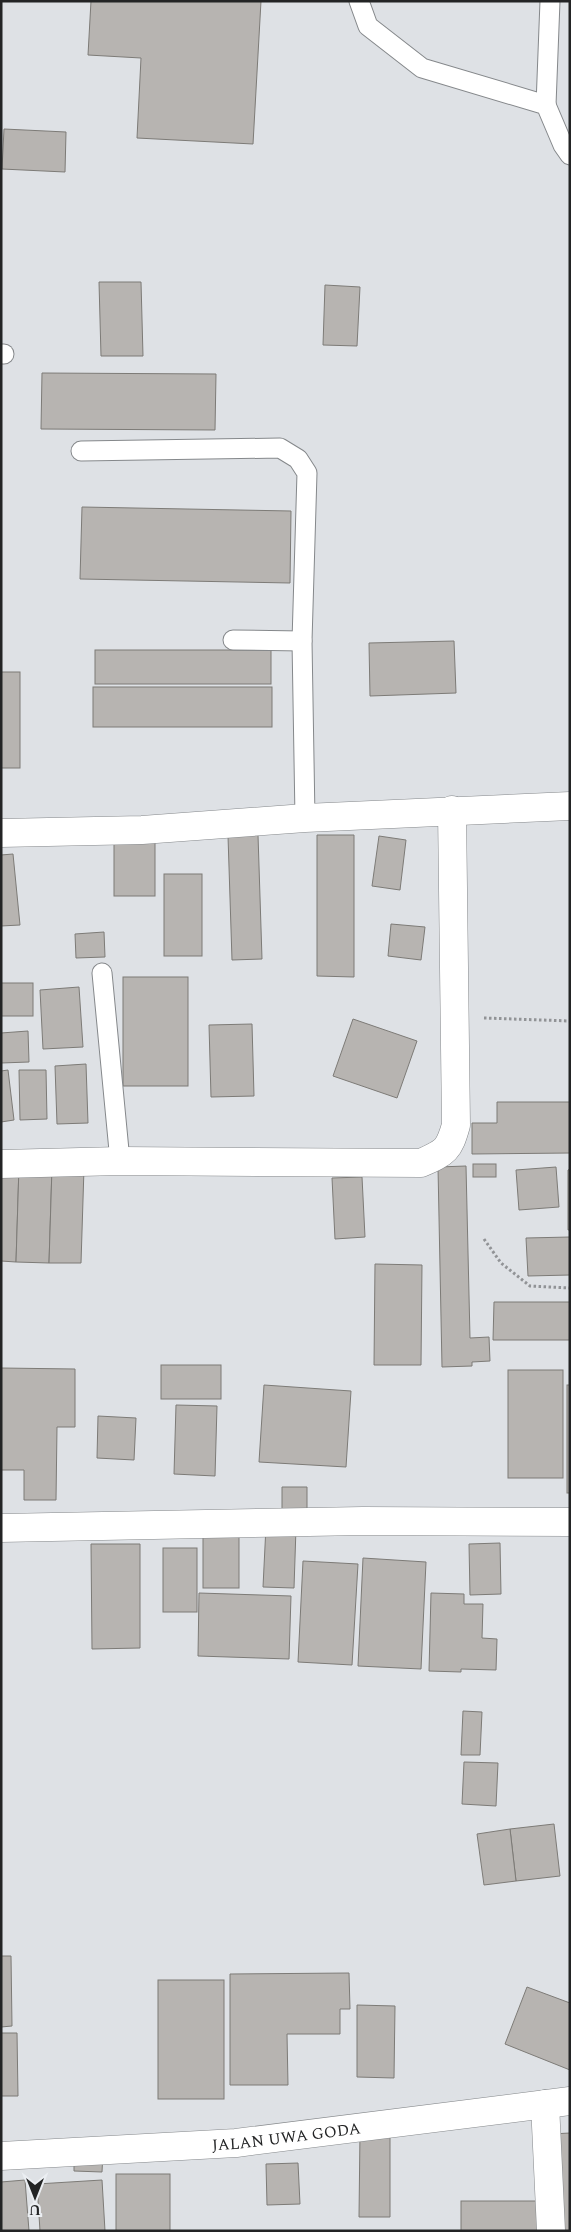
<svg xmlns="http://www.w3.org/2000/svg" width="571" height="2232" font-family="Spectral,serif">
<rect width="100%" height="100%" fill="#dee1e5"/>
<g fill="#b7b4b1" stroke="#7d7b77">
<path d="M91 1H261L253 144 137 138 141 58 88 55Z"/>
<path d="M4 129 66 132 65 172 2 169Z"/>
<path d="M99 282H141L143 356H101Z"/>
<path d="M325 285 360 287 357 346 323 345Z"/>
<path d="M42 373 216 374 215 430 41 429Z"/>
<path d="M82 507 291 511 290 583 80 579Z"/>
<path d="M454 641 456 693 370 696 369 643Z"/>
<rect x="95" y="650" width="176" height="34"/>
<rect x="1" y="672" width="19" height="96"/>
<rect x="93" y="687" width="179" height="40"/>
<path d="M258 835 262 959 232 960 228 836Z"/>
<path d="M317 835H354V977L317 976Z"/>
<path d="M379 836 406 840 400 890 372 886Z"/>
<rect x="114" y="841" width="41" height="55"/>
<path d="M13 854 20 925 1 926V855Z"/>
<rect x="164" y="874" width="38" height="82"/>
<path d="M391 924 425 927 421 960 388 956Z"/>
<path d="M104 932 105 957 76 958 75 934Z"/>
<rect x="123" y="977" width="65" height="109"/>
<rect x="1" y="983" width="32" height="33"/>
<path d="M79 987 83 1047 43 1049 40 990Z"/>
<path d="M353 1019 417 1041 397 1098 333 1076Z"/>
<path d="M252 1024 254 1096 211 1097 209 1025Z"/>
<path d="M28 1031 29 1062 1 1063V1033Z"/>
<path d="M86 1064 88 1123 57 1124 55 1066Z"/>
<path d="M8 1070 14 1120 1 1122V1071Z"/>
<path d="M19 1070H46L47 1119 20 1120Z"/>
<path d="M497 1102H570V1153L472 1154V1123H497Z"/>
<rect x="473" y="1164" width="23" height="13"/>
<path d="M1 1166H19L16 1262 1 1261Z"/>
<path d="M19 1166 52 1167 49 1263 16 1262Z"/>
<path d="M466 1166 470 1338 489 1337 490 1361 472 1362V1366L442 1367 438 1167Z"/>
<path d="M52 1167 84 1168 81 1263H49Z"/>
<path d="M556 1167 559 1207 519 1210 516 1170Z"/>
<path d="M570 1169V1230H568V1170Z"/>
<path d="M362 1177 365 1237 335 1239 332 1178Z"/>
<path d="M570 1237V1275L528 1276 526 1238Z"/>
<path d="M375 1264 422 1265 421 1365H374Z"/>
<path d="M494 1302H570V1340H493Z"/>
<rect x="161" y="1365" width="60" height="34"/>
<path d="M1 1368 75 1369V1427H57L56 1500H24V1470H1Z"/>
<rect x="508" y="1370" width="55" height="108"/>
<path d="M264 1385 351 1391 346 1467 259 1462Z"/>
<rect x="567" y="1385" width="3" height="108"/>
<path d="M176 1405 217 1406 215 1476 174 1474Z"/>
<path d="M98 1416 136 1418 134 1460 97 1458Z"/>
<path d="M282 1487H307V1512L282 1511Z"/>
<rect x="203" y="1526" width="36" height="62"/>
<path d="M266 1526 296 1528 294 1588 263 1587Z"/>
<path d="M500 1543 501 1594 470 1595 469 1544Z"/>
<path d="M91 1544H140V1648L92 1649Z"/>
<rect x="163" y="1548" width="34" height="64"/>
<path d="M363 1558 426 1562 421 1669 358 1666Z"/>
<path d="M303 1561 358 1564 352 1665 298 1662Z"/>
<path d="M199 1593 291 1596 289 1659 198 1656Z"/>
<path d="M431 1593 464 1594V1604H483L482 1638 497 1639 496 1670 461 1669V1672L429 1671Z"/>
<path d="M463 1711 482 1712 480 1755H461Z"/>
<path d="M464 1762 498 1763 496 1806 462 1804Z"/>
<path d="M554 1824 560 1876 516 1881 510 1829Z"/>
<path d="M510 1829 516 1881 484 1885 477 1834Z"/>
<path d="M1 1956H11L12 2026 1 2027Z"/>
<path d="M349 1973 350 2009H340V2034H287L288 2085H230V1974Z"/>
<rect x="158" y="1980" width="66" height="119"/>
<path d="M527 1987 570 2003V2070L505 2044Z"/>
<path d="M357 2005 395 2006 394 2078 357 2077Z"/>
<path d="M1 2033H17L18 2096H1Z"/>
<path d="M360 2132H390V2217H359Z"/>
<path d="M570 2133V2231H556L551 2134Z"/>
<path d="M74 2153H103L102 2172 74 2171Z"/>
<path d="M298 2163 300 2204 267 2205 266 2164Z"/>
<rect x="116" y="2174" width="54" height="57"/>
<path d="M25 2180 29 2231H1V2182Z"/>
<path d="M102 2180 105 2231H40L37 2184Z"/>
<rect x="461" y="2201" width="83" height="30"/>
</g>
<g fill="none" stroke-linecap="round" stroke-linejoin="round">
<defs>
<g id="lane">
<path d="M359 1 368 26 422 68 546 105 563 145 570 155"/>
<path d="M546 105 550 1"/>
<path d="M1 354H4"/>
<path d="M81 451 280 448 298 459 307 473 302 641 305 818"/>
<path d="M233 640 302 641"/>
<path d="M102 973 120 1161"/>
</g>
<g id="street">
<path d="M1 833 142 830 305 818 570 806"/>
<path d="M1 1164 120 1161 421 1163C446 1152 449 1150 456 1125L452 810"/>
<path d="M1 1528 363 1521 570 1522"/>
<path d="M545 2104 551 2231"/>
<path id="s1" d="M1 2156 236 2143 570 2101"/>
</g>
</defs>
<use href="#lane" stroke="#85888b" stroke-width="21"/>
<use href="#street" stroke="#85888b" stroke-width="29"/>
<g stroke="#919396" stroke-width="3" stroke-dasharray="2.5 2.5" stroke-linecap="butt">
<path d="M484 1018 570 1021"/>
<path d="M484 1239 501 1263 530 1286 570 1288"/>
</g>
<use href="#lane" stroke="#fff" stroke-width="19"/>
<use href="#street" stroke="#fff" stroke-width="28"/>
</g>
<g text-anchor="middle" stroke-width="4" stroke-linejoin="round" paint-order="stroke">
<g font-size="16" fill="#232425" stroke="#ebeef2">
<text dy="6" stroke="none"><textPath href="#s1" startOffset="286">JALAN UWA GODA</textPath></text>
</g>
</g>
<rect width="571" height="2232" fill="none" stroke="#232425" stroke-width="5"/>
<g transform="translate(35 2197) rotate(180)" stroke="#ebeef2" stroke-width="4" paint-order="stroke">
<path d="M0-4L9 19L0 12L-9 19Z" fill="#232425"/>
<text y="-8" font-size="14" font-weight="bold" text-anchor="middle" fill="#232425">U</text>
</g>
</svg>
